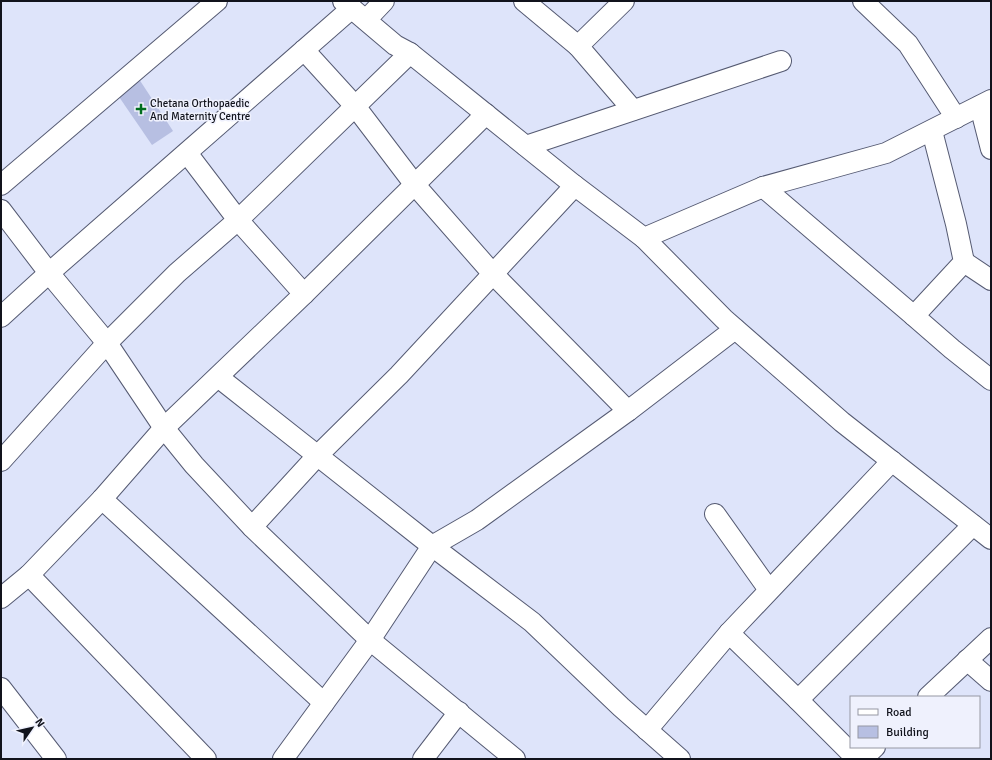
<svg xmlns="http://www.w3.org/2000/svg" width="992" height="760" font-family="Signika,sans-serif">
<rect width="100%" height="100%" fill="#dee4fa"/>
<path fill="#b7bfe2" d="M137 76 173 131 152 145 115 91Z"/>
<g fill="none" stroke-linecap="round" stroke-linejoin="round">
<defs>
<g id="street">
<path d="M343 1 395 45 410 53 574 185 644 238 763 187 886 153 991 100"/>
<path d="M524 1 578 46 624 1"/>
<path d="M863 1 908 44 956 118"/>
<path d="M366 20 384 1"/>
<path d="M578 46 633 110"/>
<path d="M304 50 355 106 415 185 493 274 628 411"/>
<path d="M980 106 991 149"/>
<path d="M932 131 956 224 964 262 914 316 952 349 991 380"/>
<path d="M526 146 781 61"/>
<path d="M187 153 238 220 304 294"/>
<path d="M1 185 217 1"/>
<path d="M763 187 914 316"/>
<path d="M1 210 49 273 107 343 164 428 194 465 252 527 370 640 515 759"/>
<path d="M644 238 724 319 842 422 991 539"/>
<path d="M964 262 991 280"/>
<path d="M1 317 49 273 352 8"/>
<path d="M218 377 432 546 532 622 621 707 680 759"/>
<path d="M1 461 107 343 177 273 238 220 410 53"/>
<path d="M102 499 324 703"/>
<path d="M715 514 769 590"/>
<path d="M252 527 318 455 399 375 568 193 574 185"/>
<path d="M29 575 206 759"/>
<path d="M1 598 29 575 102 499 164 428 304 294 486 114"/>
<path d="M729 633 798 700 857 759"/>
<path d="M967 660 991 681"/>
<path d="M1 688 56 759"/>
<path d="M928 697 991 638"/>
<path d="M798 700 973 525"/>
<path d="M647 730 729 633 892 461"/>
<path d="M283 759 370 640 432 546 477 520 628 411 735 329"/>
<path d="M423 759 459 712"/>
<path d="M862 759 875 747"/>
</g>
</defs>
<use href="#street" stroke="#555a72" stroke-width="22"/>
<use href="#street" stroke="#fff" stroke-width="20"/>
</g>
<path fill="#006d1e" stroke="#eff1fd" stroke-width="1.5" d="M139 103h4v4h4v4h-4v4h-4v-4h-4v-4h4z"/>
<g text-anchor="middle" stroke-width="3" stroke-linejoin="round" paint-order="stroke">
<g font-size="11" fill="#11131c" stroke="#eff1fd" text-anchor="start">
<text x="150" y="107">Chetana Orthopaedic<tspan x="150" dy="13">And Maternity Centre</tspan></text>
</g>
</g>
<rect width="992" height="760" fill="none" stroke="#11131c" stroke-width="4"/>
<rect x="850" y="696" width="130" height="52" fill="#eff1fd" stroke="#9698a3"/>
<rect x="858" y="709" width="20" height="6" fill="#ffffff" stroke="#9698a3"/>
<text x="886" y="716" font-size="12" fill="#11131c">Road</text>
<rect x="858" y="726" width="20" height="12" fill="#b7bfe2" stroke="#9698a3"/>
<text x="886" y="736" font-size="12" fill="#11131c">Building</text>
<g transform="translate(32 728) rotate(56)" stroke="#eff1fd" stroke-width="3" paint-order="stroke">
<path d="M0-3L7 15L0 10L-7 15Z" fill="#11131c"/>
<text y="-6" font-size="11" font-weight="bold" text-anchor="middle" fill="#11131c">N</text>
</g>
</svg>
